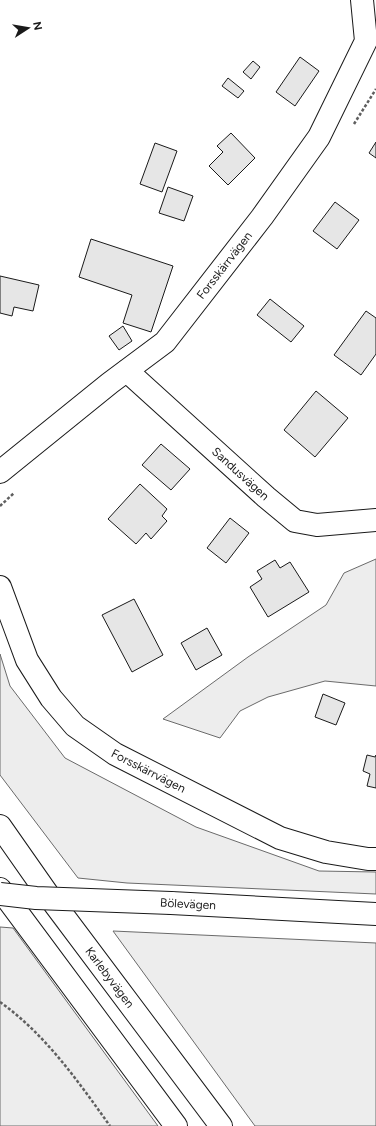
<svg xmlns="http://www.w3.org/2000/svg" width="376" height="1126" font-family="Figtree,sans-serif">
<rect width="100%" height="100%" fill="#fff"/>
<g fill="#ededed" stroke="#6a6a6a">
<path d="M376 559V686L325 681 268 697 240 711 220 738 163 719 248 657 326 605 344 573Z"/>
<path d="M0 654 10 686 65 758 196 827 319 871 376 872V894L127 883 78 878 0 775Z"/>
<path d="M0 927 13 928 158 1126H0Z"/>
<path d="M113 931 376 943V1126H255Z"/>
</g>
<g fill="#e6e6e6" stroke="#1a1a1a">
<path d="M300 57 319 71 295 106 276 92Z"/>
<path d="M253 61 260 67 251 79 243 72Z"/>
<path d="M228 78 244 91 238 98 222 86Z"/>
<path d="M231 133 255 158 228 185 209 166 223 152 217 146Z"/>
<path d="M376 142V158L369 153Z"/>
<path d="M155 143 177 151 162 192 140 184Z"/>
<path d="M168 187 193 196 184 221 159 213Z"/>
<path d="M335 202 359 220 337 249 313 231Z"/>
<path d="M91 239 173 266 151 332 123 323 132 295 79 277Z"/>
<path d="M0 276 39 285 33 311 14 307 12 316 0 313Z"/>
<path d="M270 299 304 326 291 342 257 315Z"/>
<path d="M366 311 376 318V354L361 375 334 355Z"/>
<path d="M123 326 132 341 119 350 109 336Z"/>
<path d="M316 391 348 418 315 457 284 430Z"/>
<path d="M161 444 190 469 171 490 142 465Z"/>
<path d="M140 484 167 509 162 516 167 521 151 539 146 533 136 544 108 519Z"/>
<path d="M230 518 249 533 226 563 207 548Z"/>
<path d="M275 560 280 568 290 562 309 592 268 617 250 587 262 579 257 571Z"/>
<path d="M134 599 163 655 132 672 102 615Z"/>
<path d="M207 628 222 655 196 670 181 643Z"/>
<path d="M323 694 345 703 336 725 315 717Z"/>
<path d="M367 755 375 757 376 755V788L367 786 370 774 363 771Z"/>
</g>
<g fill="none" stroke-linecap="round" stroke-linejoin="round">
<defs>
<g id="minor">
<path id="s1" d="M127 371 266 497 295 521 317 525 376 520"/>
<path id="s2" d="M0 472 110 383 165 342 262 217 319 137 366 41 362 0"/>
<path id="s3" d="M0 587 27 660 51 698 75 726 115 754 280 838 326 852 368 859H376"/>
</g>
<path id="major" d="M171 903 376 914"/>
<g id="highway">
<path id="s4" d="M0 826 56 906 221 1126"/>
<path d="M0 889 176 1126"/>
</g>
</defs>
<use href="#minor" stroke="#1a1a1a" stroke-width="24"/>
<use href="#major" stroke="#1a1a1a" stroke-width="24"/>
<use href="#highway" stroke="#1a1a1a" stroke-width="24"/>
<g stroke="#5f5f5f" stroke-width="2.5" stroke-dasharray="3 2" stroke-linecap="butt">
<path d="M354 124 376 89"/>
<path d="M0 506 14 493"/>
<path d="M0 1002C45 1034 78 1081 110 1126"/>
</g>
<use href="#minor" stroke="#fff" stroke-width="22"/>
<use href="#major" stroke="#fff" stroke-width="22"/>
<use href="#highway" stroke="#fff" stroke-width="22"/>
<defs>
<path id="major-bridge" d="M0 894 36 898 171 903"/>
</defs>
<use href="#major-bridge" stroke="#1a1a1a" stroke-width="24" stroke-linecap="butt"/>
<use href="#major-bridge" stroke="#fff" stroke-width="22"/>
</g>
<g text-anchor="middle" stroke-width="3" stroke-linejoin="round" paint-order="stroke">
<g font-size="12" fill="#1a1a1a" stroke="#fff">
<text dy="4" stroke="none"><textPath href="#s2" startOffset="307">Forsskärrvägen</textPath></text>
<text dy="4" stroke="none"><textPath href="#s1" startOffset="153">Sandusvägen</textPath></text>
<text dy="4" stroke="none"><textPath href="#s3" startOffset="246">Forsskärrvägen</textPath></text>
<text transform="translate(188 904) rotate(3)" y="4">Bölevägen</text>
<text dy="4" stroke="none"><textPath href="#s4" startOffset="187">Karlebyvägen</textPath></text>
</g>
</g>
<g transform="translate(28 28) rotate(78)" stroke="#ffffff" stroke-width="3" paint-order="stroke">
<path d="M0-3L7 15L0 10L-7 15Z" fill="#1a1a1a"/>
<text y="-6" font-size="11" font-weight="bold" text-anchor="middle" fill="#1a1a1a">N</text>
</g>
</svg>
